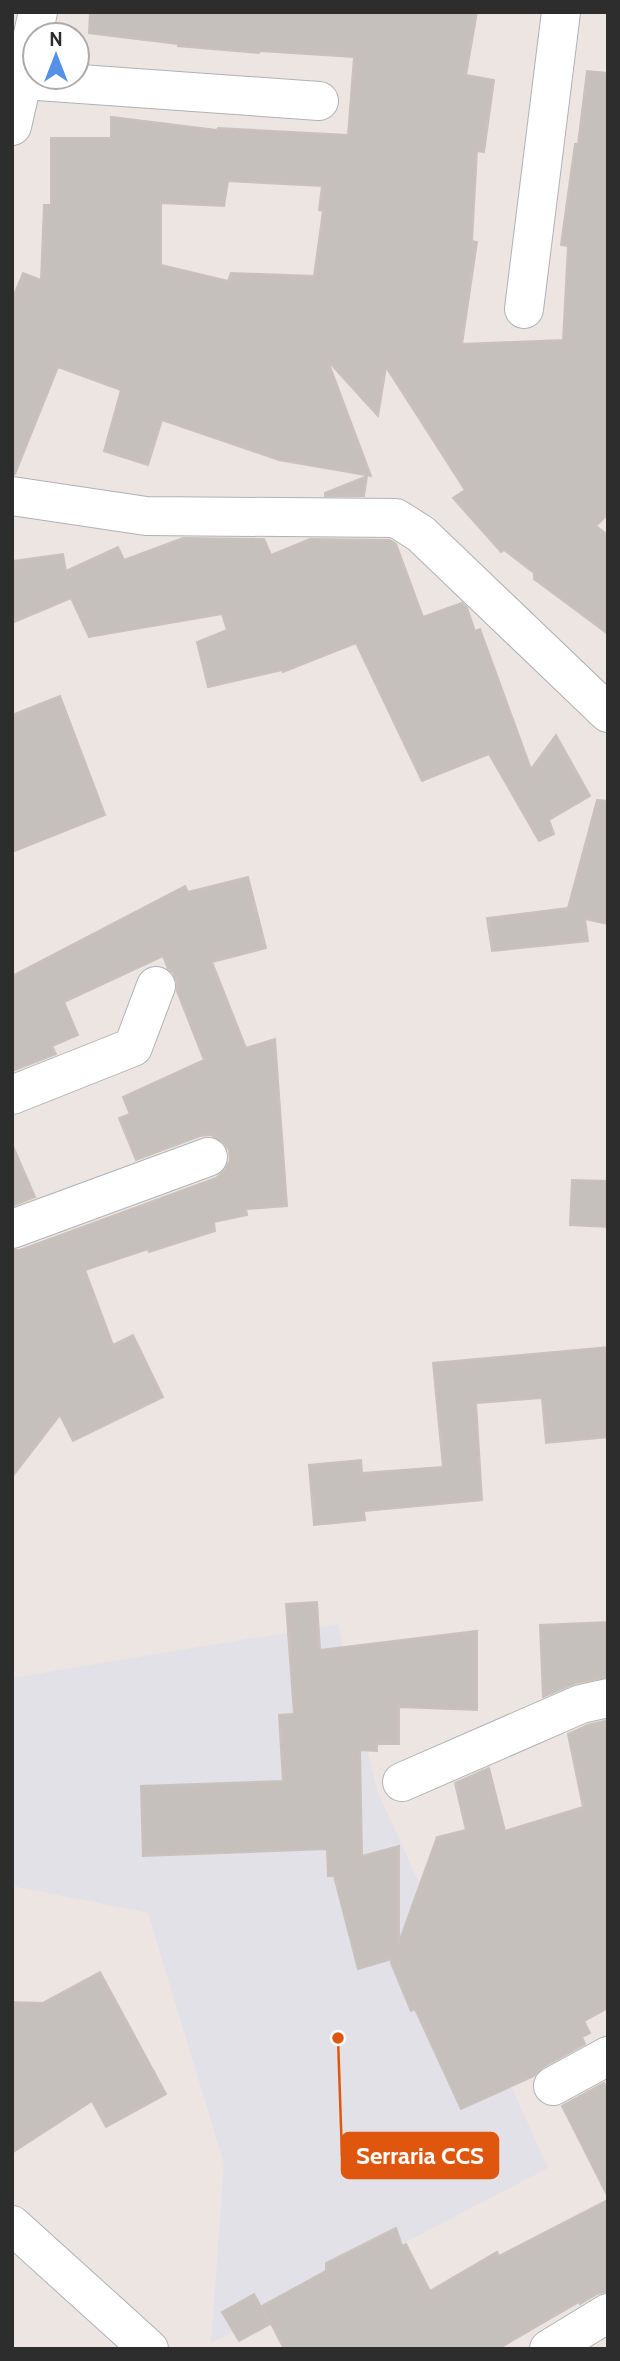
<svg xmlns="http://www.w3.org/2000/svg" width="620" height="2361" font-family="Cabin,sans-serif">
<rect width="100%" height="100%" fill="#ede5e2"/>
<path fill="#e1e1e7" d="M338 1624 377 1790 548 2168 211 2343 224 2164 148 1913 12 1886V1678Z"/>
<g fill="#c6c0bd" stroke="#c9c1bb" stroke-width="2" fill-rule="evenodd">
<path d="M90 12H477L466 75 494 80 484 152 477 151 472 241 477 242 462 344 563 340 568 246 561 245 575 144H578L587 71 608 73V514L596 526 608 535V634L534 579V573L504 550 501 552 453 498 465 490 386 367 378 416 328 361 371 476 279 460 162 420 148 465 104 451 121 390 58 367 15 474 12 475V300L23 273 41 280 44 205H51V138H111V117L217 130 218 128 348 135 354 57 260 51 259 53 178 46V44L89 33ZM228 181 322 186 319 210 323 211 314 276 231 273 228 281 161 265V203L224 206Z"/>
<path d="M367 476 364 496H325V493Z"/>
<path d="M183 538 264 539 271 555 310 539 390 540 396 544 423 617 462 603 467 608 475 631 480 629 531 769 556 735 590 796 549 820 554 834 539 841 489 754 422 781 356 643 283 672 282 670 208 687 197 642 227 630 222 614 89 637 71 598 12 623V561L63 554 66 571 118 547 124 560Z"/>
<path d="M60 696 105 815 12 852V715Z"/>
<path d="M597 800 608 801V924L585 919 588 941 492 951 487 918 568 908Z"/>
<path d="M248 877 266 948 212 962 246 1048 275 1039 287 1206 246 1209 247 1215 214 1222 215 1231 149 1252 148 1249 85 1270 113 1345 133 1335 163 1397 73 1441 60 1415 12 1477V1250H20L216 1178 225 1170 230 1160 229 1150 222 1141 211 1135 200 1136 136 1160 119 1118 130 1114 123 1097 204 1060 177 991V982L173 973 168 969 163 956 64 1002 78 1035 52 1046 56 1054 12 1071V976L185 886 188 892Z"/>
<path d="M12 1144 35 1197 12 1206Z"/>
<path d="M572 1180 608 1181V1227L570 1225Z"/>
<path d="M608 1347V1437L546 1443 542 1398 476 1403 482 1500 364 1511 365 1520 314 1525 309 1465 361 1460 362 1473 443 1467 433 1363Z"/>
<path d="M317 1602 320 1650 477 1631V1710L399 1707V1744H377V1751L360 1750 362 1856 399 1846V1942L437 1837 466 1830 455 1783 489 1768 505 1831 583 1807 568 1734 588 1725 608 1720V2008L584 2021 590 2033 582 2037 585 2044 543 2067 534 2076 461 2109 415 2009 411 2011 391 1963 392 1959 358 1969 334 1876H328L327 1849 143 1856 141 1786 283 1781 279 1715 294 1714 286 1604Z"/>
<path d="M608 1622V1677L576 1683 543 1697 540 1625Z"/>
<path d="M100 1972 166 2094 106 2127 92 2101 12 2153V2002L43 2003Z"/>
<path d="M604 2083 608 2091V2197L562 2106Z"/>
<path d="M608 2200V2291L597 2294 580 2304 579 2302 498 2349H284L262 2306 326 2271V2263L396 2228 402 2246 406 2244 430 2291 497 2252 499 2256Z"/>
<path d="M254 2294 270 2324 239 2341 222 2312Z"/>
</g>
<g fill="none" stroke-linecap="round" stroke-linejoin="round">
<defs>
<g id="minor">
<path d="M24 80 319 101"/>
<path d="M12 126 38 12"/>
<path d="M524 309 561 12"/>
<path d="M12 496 146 516 396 518 421 534 608 713"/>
<path d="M12 1095 133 1047 156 986"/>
<path d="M12 1229 208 1157"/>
<path d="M402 1782 581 1704 608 1698"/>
<path d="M553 2086 608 2056"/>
<path d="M12 2225 149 2349"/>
<path d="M549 2349 608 2313"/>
</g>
</defs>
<use href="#minor" stroke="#aeb2b8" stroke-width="40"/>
<use href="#minor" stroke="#fff" stroke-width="38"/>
</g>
<path fill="none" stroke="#df570e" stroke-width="2.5" d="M338 2038L342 2156"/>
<circle fill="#df570e" stroke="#fff" stroke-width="2.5" cx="338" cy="2038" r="7"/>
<rect fill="#df570e" stroke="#df570e" stroke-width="2.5" x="342" y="2133" width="156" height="45" rx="7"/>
<g font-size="24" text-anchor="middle" font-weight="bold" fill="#fff">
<text x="420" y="2164">Serraria CCS</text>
</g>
<rect width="620" height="2361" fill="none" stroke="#2d2d2d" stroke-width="28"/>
<g transform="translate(56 56)"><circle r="33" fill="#ffffff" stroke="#ababab" stroke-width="2"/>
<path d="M0-5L12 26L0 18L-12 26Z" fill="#5592e7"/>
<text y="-10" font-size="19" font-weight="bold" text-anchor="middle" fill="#2d2d2d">N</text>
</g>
</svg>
